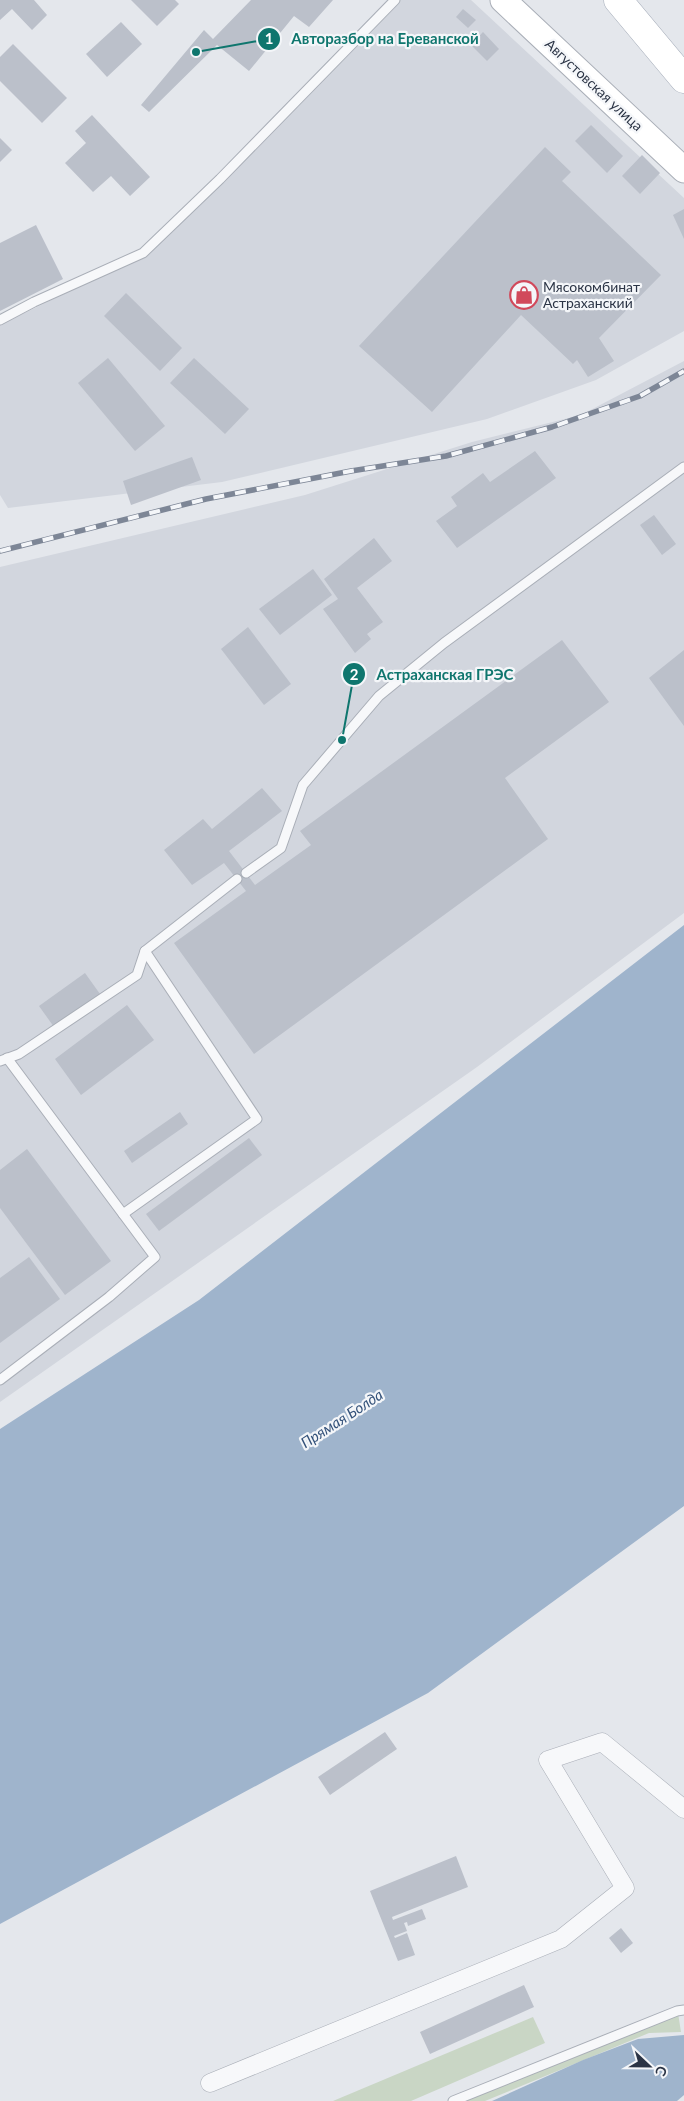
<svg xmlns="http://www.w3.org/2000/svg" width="684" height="2101" font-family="Lato,sans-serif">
<rect width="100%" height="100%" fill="#e4e7ec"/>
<g fill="#d2d6de">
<path d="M387 0H471L684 198V331L596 380 487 419 222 482 8 508 0 495V325L136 259Z"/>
<path d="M684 361V913L477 1067 0 1402V567L305 495 472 442 581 415Z"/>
</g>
<g fill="#c9d6c5">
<path d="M678 2013 681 2032 649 2033 485 2101H457Z"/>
<path d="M533 2017 545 2043 411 2101H333Z"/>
</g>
<g fill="#9fb4cc">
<path d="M684 925V1506L428 1693 0 1924V1429L199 1300Z"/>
<path d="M684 2035V2095L677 2101H492L583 2060 638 2039Z"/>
</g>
<g fill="#bbc0ca">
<path d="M0 0H34L47 15 32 30 12 9 0 20Z"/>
<path d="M131 0H175L179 4 157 26Z"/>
<path d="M251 0H333L309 27 294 16 249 71 217 45 149 112 141 105 204 30 213 39Z"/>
<path d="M463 9 476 20 468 28 456 17Z"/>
<path d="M121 22 142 44 107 77 86 54Z"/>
<path d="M483 32 499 49 487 61 471 45Z"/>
<path d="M13 44 67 98 42 123 0 81V57Z"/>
<path d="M92 115 150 177 130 196 111 176 93 192 65 163 86 143 75 131Z"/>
<path d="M591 125 623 156 607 173 575 141Z"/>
<path d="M0 138 12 150 0 162Z"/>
<path d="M545 147 571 172 562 181 661 275 599 338 614 361 588 377 577 360 573 364 521 315 432 412 359 346Z"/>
<path d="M642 155 660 173 640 194 622 176Z"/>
<path d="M684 209V239L673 215Z"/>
<path d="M36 225 63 279 0 311V243Z"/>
<path d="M126 293 182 348 160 371 104 316Z"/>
<path d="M108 358 165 426 135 451 78 383Z"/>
<path d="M194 358 249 409 225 434 170 383Z"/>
<path d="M535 451 556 478 457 548 436 521 457 506 451 497 483 473 490 482Z"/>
<path d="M192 457 201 480 131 505 123 481Z"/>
<path d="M654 515 676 544 662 555 640 525Z"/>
<path d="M374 538 392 561 357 588 383 622 367 634 371 639 355 653 323 609 338 599 324 579Z"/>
<path d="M313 569 332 595 280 635 259 609Z"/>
<path d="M248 627 291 684 264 705 221 649Z"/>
<path d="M562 640 609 702 505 778 548 839 254 1054 174 943 246 891 224 863 192 885 164 850 203 819 212 829 262 788 282 811 229 851 255 885 311 845 300 831Z"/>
<path d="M684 650V726L649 678Z"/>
<path d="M85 973 100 994 54 1027 39 1006Z"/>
<path d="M127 1005 154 1040 81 1095 55 1059Z"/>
<path d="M180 1112 188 1124 132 1163 124 1151Z"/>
<path d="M249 1138 262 1155 159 1231 146 1214Z"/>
<path d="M27 1149 111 1261 65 1295 0 1208V1170Z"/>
<path d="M29 1257 60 1299 0 1343V1278Z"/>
<path d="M385 1732 397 1749 330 1795 318 1777Z"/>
<path d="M456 1856 468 1887 392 1917 393 1920 422 1909 426 1919 408 1926 407 1922 404 1923 407 1931 394 1936 395 1938 407 1933 415 1955 398 1961 370 1891Z"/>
<path d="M621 1928 633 1943 621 1953 609 1938Z"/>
<path d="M524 1985 534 2007 430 2054 420 2032Z"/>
</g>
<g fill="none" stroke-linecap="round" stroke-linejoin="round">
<defs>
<g id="lane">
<path d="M0 320 34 302 143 253 220 179 395 0"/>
<path d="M246 873 281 848 303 785 379 696 444 643 684 467"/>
<path d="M0 1061 19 1054 137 975 145 951 237 879"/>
<path d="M123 1214 257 1119 145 951"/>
<path d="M0 1380 109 1297 155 1257 7 1058"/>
<path d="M453 2101 677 2011 684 2010"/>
</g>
<path id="street" d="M210 2083 561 1939 625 1888 548 1760 602 1742 684 1809"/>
<path id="secondary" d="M503 0 684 170"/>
<path id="primary" d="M618 0 684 79"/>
</defs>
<use href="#lane" stroke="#a9aeb7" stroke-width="11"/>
<use href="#street" stroke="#a9aeb7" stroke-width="19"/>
<use href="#secondary" stroke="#a9aeb7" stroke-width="27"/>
<use href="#primary" stroke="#a3abb8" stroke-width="29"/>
<use href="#lane" stroke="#f7f8fa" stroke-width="9"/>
<use href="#street" stroke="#f7f8fa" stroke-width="18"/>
<use href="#secondary" stroke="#fff" stroke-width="25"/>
<use href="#primary" stroke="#fff" stroke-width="28"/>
<defs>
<path id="rail" d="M0 551 206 499 351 471 446 456 552 427 640 396 684 371"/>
</defs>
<use href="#rail" stroke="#7d8696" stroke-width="5.5"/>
<use href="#rail" stroke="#f4f6f9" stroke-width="4" stroke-dasharray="11" stroke-linecap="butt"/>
</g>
<defs>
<symbol id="shop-ring" viewBox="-11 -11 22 22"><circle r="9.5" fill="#f4f6f9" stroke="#d1495b" stroke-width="1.5"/><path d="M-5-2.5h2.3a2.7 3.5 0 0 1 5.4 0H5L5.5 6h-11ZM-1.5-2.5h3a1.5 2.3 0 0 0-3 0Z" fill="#d1495b"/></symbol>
</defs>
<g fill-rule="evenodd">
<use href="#shop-ring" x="508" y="279" width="32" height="32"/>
</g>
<g text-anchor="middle" stroke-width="4.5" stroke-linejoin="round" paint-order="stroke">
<g font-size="14" fill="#2b3445" stroke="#f4f6f9">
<text transform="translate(594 85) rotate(43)" y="5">Августовская улица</text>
</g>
<g font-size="14" fill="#2b3445" stroke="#f4f6f9" text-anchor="start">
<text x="543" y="292">Мясокомбинат<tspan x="543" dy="16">Астраханский</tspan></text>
</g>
<g font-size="15" font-style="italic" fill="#34527a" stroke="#f4f6f9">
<text transform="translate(342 1419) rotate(-33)" y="5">Прямая Болда</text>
</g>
</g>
<path fill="none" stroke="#0f766e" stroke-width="2" d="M196 52L269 39M342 740L354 674"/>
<g fill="#0f766e" stroke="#f4f6f9" stroke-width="2">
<circle cx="196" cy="52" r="5"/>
<circle cx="342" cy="740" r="5"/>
<circle cx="269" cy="39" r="12"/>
<circle cx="354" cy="674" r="12"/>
</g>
<g font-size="15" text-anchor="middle" font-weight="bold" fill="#fff">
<text x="269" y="44">1</text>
<text x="354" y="680">2</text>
</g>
<g font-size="15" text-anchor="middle" font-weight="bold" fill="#0f766e" stroke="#f4f6f9" stroke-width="4.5" stroke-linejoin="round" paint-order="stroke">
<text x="385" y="44">Авторазбор на Ереванской</text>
<text x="445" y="680">Астраханская ГРЭС</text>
</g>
<g transform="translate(649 2066) rotate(112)" stroke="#f4f6f9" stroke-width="4" paint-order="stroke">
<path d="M0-4L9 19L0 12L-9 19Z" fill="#2b3445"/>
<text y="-8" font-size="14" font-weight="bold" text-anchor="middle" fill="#2b3445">С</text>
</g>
</svg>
